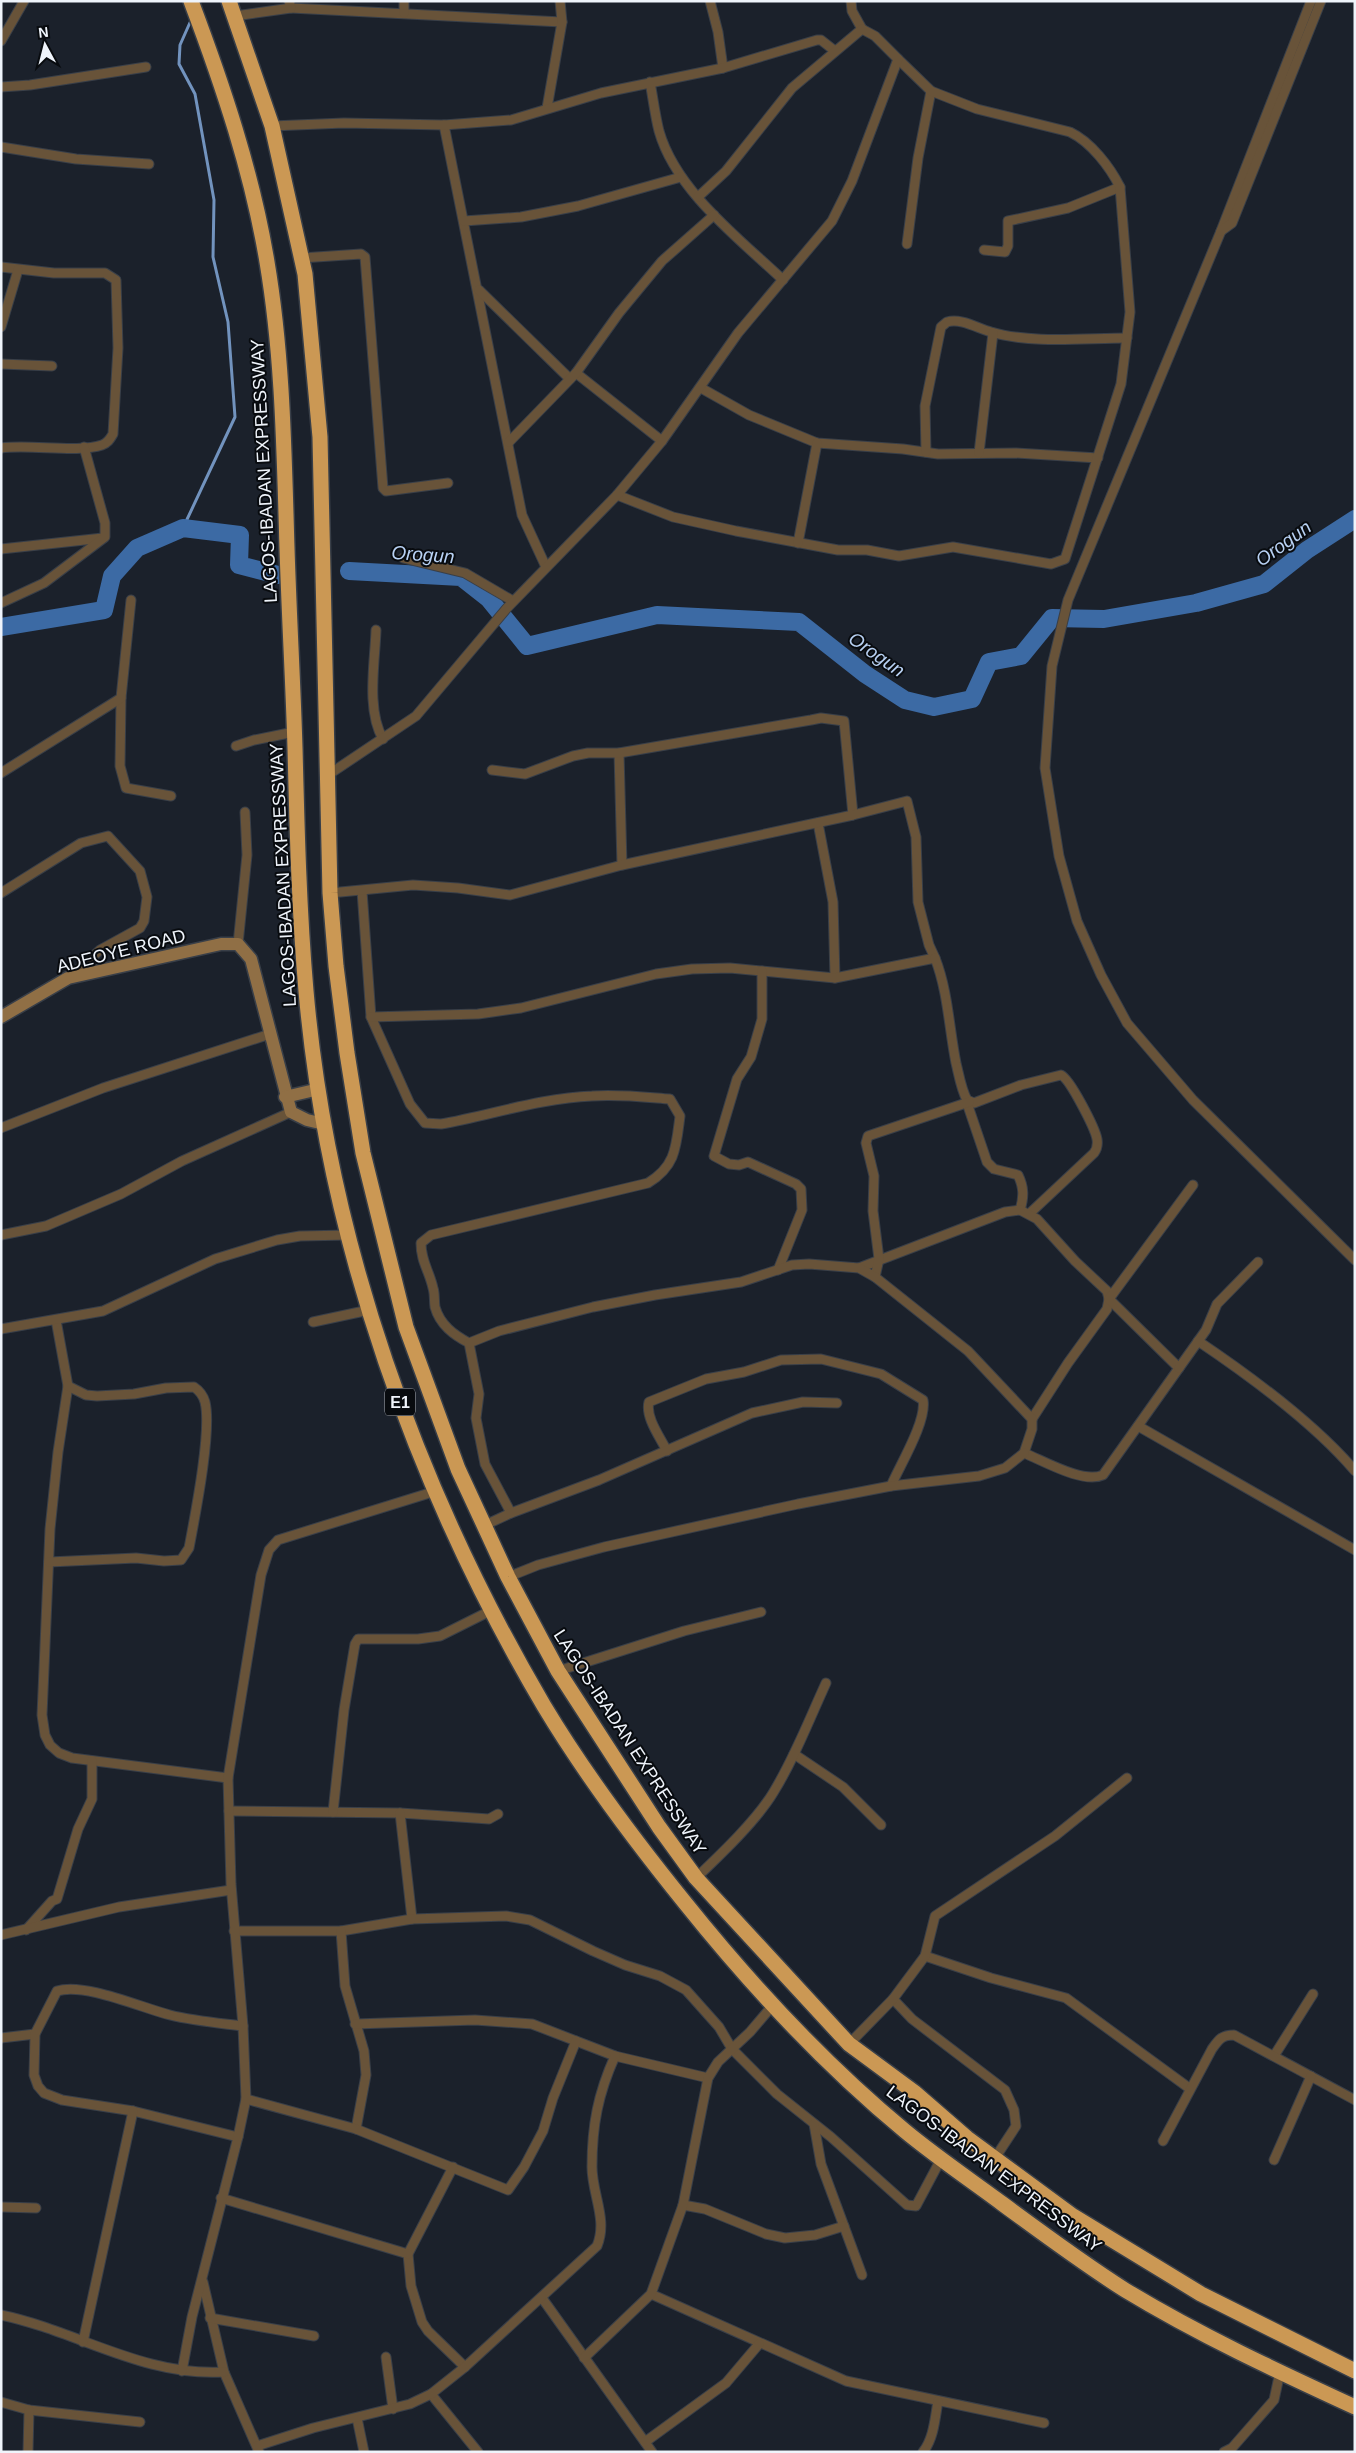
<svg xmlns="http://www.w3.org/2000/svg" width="1356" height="2453" font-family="Helvetica,sans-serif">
<rect width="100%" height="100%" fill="#1b212b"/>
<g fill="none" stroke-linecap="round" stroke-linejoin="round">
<path stroke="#7293be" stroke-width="3" d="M183 528 235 417 228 322 213 257 214 200 195 94 179 64 180 45 192 18"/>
<g stroke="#3c6aa4" stroke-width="18">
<path d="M349 571 461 577 489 599 527 646 657 615 799 622 865 674 905 700 934 707 972 699 989 662 1021 656 1052 618 1104 619 1196 603 1264 584 1307 550 1355 519"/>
<path d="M1 627 104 610 112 576 137 548 183 528 240 535 239 565 278 575"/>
</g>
<defs>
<g id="street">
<path d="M710 1 718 32 723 68"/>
<path d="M851 1 852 11 862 29"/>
<path d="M1311 1 1221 231 1068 600 1052 666 1045 768 1059 856 1077 921 1101 975 1127 1023 1193 1100 1355 1260"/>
<path d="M291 8 562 22"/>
<path d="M404 13V1"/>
<path d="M235 16 291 8 289 1"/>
<path d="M1 41 24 1"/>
<path d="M650 82C653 98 655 115 659 131 676 191 740 239 783 280"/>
<path d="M1 87 30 85 146 67"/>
<path d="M547 108 562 22 560 1"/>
<path d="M444 125 522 515 546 567"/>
<path d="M272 126 344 123 444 125 511 120 601 93 723 68 817 40H821L835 51"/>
<path d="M1 147 76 159 149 164"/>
<path d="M464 221 521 217 578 206 681 177"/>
<path d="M1221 231 1232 223 1321 1"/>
<path d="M907 244 918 158 931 91"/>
<path d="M984 250 1005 252 1008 246V221L1068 208 1120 187"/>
<path d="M301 258 361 254 365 257 383 488 386 491 448 483"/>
<path d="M1 267 54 273H105L116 280 118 348 113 434C110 439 108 443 102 445 78 453 30 444 1 448"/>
<path d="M479 290 570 379"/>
<path d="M1 327 18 270"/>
<path d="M1 364 52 366"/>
<path d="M576 373 662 441"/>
<path d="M701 388 749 415 817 443 903 449 938 454 1016 453 1098 458"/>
<path d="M509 442 576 373 619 313 662 261 714 215"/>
<path d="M926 452 925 406 941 327 947 322C961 318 977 328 991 332 1031 344 1085 338 1127 338"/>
<path d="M979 453 993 333"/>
<path d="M617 495 673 517 736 531 838 550H867L899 556 953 547 1051 564 1065 559 1121 384 1130 312 1120 187C1110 167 1091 142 1070 132L977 109 931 91 898 59"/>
<path d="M798 543 817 443"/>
<path d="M1 549 103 538"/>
<path d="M403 558 465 573 513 601"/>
<path d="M1 603 44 583 105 537V523L84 447"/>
<path d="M376 630C375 662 366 710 383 739"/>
<path d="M121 698 120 766 126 788 171 796"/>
<path d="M236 746 254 740 294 732"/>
<path d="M619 753 622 865"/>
<path d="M492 770 525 774 573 756 588 753H619L811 720 821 718 844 721 853 815"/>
<path d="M1 773 121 698 131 600"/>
<path d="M328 775 416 716 507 608 617 495 662 441 738 333 832 221 852 181 898 59 875 36 862 29 792 88 726 171 698 197"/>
<path d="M818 823 833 902 835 978"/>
<path d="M362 891 371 1017 410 1104 425 1123 441 1124C491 1115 541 1098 592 1096 618 1094 644 1097 670 1099L680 1116C676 1147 676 1166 648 1183L431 1235 421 1243C421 1262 429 1270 433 1288 435 1294 434 1301 435 1307 440 1325 454 1335 469 1343L479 1394 476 1418 485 1464 511 1513"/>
<path d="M1 893 81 843 108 836 140 871 147 897 144 921 140 928 100 950 70 977"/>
<path d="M330 893 413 885 458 888 510 895 622 865 853 815 907 801 916 837 918 902 929 945 935 958 835 978 730 968 692 969 656 974 521 1008 478 1014 371 1017"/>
<path d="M238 944 247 855 245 812"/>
<path d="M935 958C948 991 949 1028 956 1063 959 1075 961 1089 967 1100L974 1103 1021 1085 1061 1075C1070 1079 1095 1128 1097 1139 1098 1145 1097 1149 1094 1153L1029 1214"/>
<path d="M762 971V1019L751 1057 737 1079 714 1156 729 1164 739 1165 748 1162 796 1184 801 1189 802 1210 778 1270"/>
<path d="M967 1103 987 1162 994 1169 1018 1175C1024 1187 1024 1197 1020 1210"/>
<path d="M1 1128 103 1088 270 1034"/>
<path d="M1 1235 46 1226 121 1194 182 1161 291 1112"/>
<path d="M859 1268 1005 1212 1020 1210 1037 1219 1075 1261 1107 1291 1109 1299 1107 1309 1068 1363 1032 1419"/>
<path d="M875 1277 879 1259 873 1211 874 1176 866 1143 868 1136 969 1102"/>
<path d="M56 1320 68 1386 58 1452 50 1529 42 1715 45 1735 50 1745 59 1753 72 1758 228 1778"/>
<path d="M313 1322 369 1310"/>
<path d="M1 1329 103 1311 215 1259 277 1240 300 1236 349 1235"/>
<path d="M1198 1341C1250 1376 1315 1424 1355 1471"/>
<path d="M469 1343 499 1331 593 1307 655 1295 741 1282 792 1265 809 1264 859 1268 875 1277 968 1351 1032 1419V1429L1024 1453C1044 1461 1083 1484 1103 1475L1179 1368 1109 1299 1193 1185"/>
<path d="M1179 1368 1206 1330 1217 1304 1258 1262"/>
<path d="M1138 1426 1355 1550"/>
<path d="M667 1451C660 1437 645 1417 649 1402L706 1379 744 1372 781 1360 821 1359 881 1374 923 1400C927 1421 900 1465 891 1486"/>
<path d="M483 1526 511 1513 599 1480 752 1413 803 1402 837 1403"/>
<path d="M49 1562 136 1558 164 1561 181 1560 189 1548C195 1516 212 1431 205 1402 203 1395 200 1391 194 1387L166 1388 134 1394 97 1396 86 1395 68 1386"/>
<path d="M508 1577 538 1565 604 1547 798 1504 891 1486 979 1476 1005 1468 1024 1453"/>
<path d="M558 1671 684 1631 761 1612"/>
<path d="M794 1754 843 1787 881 1825"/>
<path d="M229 1811 400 1813 489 1819 498 1814"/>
<path d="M333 1812 344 1710 355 1644 358 1639H418L440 1636 492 1610"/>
<path d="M400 1813 412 1919"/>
<path d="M696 1878C720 1855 756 1821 773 1793 794 1759 809 1720 826 1683"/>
<path d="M26 1930 52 1901 57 1899 78 1829 92 1799V1761"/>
<path d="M234 1931H341L412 1919 506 1916 530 1920 593 1951 625 1965 660 1976 686 1990 719 2027 732 2049 777 2094 831 2137 907 2205 916 2206 941 2159"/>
<path d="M341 1931 345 1986 364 2051 366 2075 356 2129"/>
<path d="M1 1935 119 1907 231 1890"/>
<path d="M925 1956 991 1978 1066 1998 1189 2088"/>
<path d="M893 1999 912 2019 1005 2090 1014 2110 1016 2126 995 2158"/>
<path d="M355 2024 475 2020 532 2024 615 2056 708 2078"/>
<path d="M1 2038 35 2034"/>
<path d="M849 2044 893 1999 925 1956 935 1916 1055 1836 1127 1778"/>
<path d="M1274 2056 1313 1994"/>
<path d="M246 2099 356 2129 508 2190 524 2167 543 2131 553 2098 576 2041"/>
<path d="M814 2124 821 2164 862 2275"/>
<path d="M238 2137 133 2111 62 2100 44 2093 38 2086 34 2075 35 2034 57 1991C84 1982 142 2008 170 2015 194 2021 219 2023 243 2026"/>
<path d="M1163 2141 1212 2049C1219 2039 1222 2035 1234 2035L1355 2100"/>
<path d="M1274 2160 1311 2076"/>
<path d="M453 2167 408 2254 411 2286 422 2322 428 2331 465 2367"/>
<path d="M221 2198 408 2254"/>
<path d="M683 2205 705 2209 766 2234 785 2238 815 2235 844 2226"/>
<path d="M1 2207 36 2208"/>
<path d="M203 2282 224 2372 259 2452"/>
<path d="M651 2294 846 2381 1044 2423"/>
<path d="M542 2298 652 2452"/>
<path d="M1 2315C77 2331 144 2377 224 2372"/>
<path d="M210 2318 314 2336"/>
<path d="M83 2342 133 2111"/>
<path d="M386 2357 393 2409"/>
<path d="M584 2358 651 2294 683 2205 708 2078 718 2062 750 2032 773 2005"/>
<path d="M182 2371 192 2317 238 2137 246 2099 243 2026 231 1884 228 1778 261 1575 269 1550 278 1540 436 1491"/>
<path d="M431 2394 478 2452"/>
<path d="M1 2402 29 2410 140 2422"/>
<path d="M357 2418 364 2452"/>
<path d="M645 2442 726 2383 759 2344"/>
<path d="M257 2446 313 2428 410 2404 431 2394 465 2367 597 2246C608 2220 592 2194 592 2167 592 2125 598 2094 615 2056"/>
<path d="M28 2452 29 2410"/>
<path d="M923 2452C934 2438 935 2418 938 2401"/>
<path d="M1224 2452 1232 2448 1274 2400 1280 2372"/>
</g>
<g id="secondary">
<path d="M1 1017 68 978 221 944H238L251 959 291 1112 307 1120 324 1124"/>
<path d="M285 1097 319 1089"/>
</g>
<g id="highway">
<path d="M191 1C223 86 252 172 267 262 283 357 284 452 287 548 289 614 293 681 295 748 297 829 299 910 306 991 328 1242 417 1490 544 1706 586 1776 635 1841 686 1904 751 1985 824 2064 905 2131 934 2155 966 2177 996 2199 1038 2230 1081 2262 1125 2290 1199 2335 1277 2371 1355 2407"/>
<path d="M229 1 272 126 305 274 320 437 330 893 336 966 347 1053 363 1153 406 1327 458 1469 508 1577 558 1671 659 1827 696 1878 849 2044 914 2092 967 2138 1073 2216 1201 2294 1355 2371"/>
</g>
</defs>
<use href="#street" stroke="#393f48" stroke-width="11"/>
<use href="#secondary" stroke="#393f48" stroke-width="15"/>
<use href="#highway" stroke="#393f48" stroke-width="18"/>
<use href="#street" stroke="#685339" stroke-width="9"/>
<use href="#secondary" stroke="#906f45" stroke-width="12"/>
<use href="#highway" stroke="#cb9854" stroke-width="15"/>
</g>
<g text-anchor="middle" stroke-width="4" stroke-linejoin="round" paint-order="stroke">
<rect fill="#080b0f" stroke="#aaaeb4" stroke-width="1" x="385" y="1388.5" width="30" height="27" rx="4"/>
<g font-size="16" font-weight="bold" fill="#eff4fb">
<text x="400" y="1408">E1</text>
</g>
<g font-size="18" fill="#eff4fb" stroke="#080b0f">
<text transform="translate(264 471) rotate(-93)" y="6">LAGOS-IBADAN EXPRESSWAY</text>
<text transform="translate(283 875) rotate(-93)" y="6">LAGOS-IBADAN EXPRESSWAY</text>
<text transform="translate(121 951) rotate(-14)" y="6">ADEOYE ROAD</text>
<text transform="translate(630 1742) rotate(57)" y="6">LAGOS-IBADAN EXPRESSWAY</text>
<text transform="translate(994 2169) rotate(37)" y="6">LAGOS-IBADAN EXPRESSWAY</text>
</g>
<g font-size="19" font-style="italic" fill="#b8d1f3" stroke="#080b0f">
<text transform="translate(1283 543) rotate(-36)" y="7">Orogun</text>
<text transform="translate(423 554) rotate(4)" y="7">Orogun</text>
<text transform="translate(877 654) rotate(35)" y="7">Orogun</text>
</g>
</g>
<rect width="1356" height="2453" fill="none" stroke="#eff4fb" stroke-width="5"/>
<g transform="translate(45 45) rotate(353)" stroke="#080b0f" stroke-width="4" paint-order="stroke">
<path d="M0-4L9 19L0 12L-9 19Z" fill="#eff4fb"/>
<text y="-8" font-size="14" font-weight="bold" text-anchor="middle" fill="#eff4fb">N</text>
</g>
</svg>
